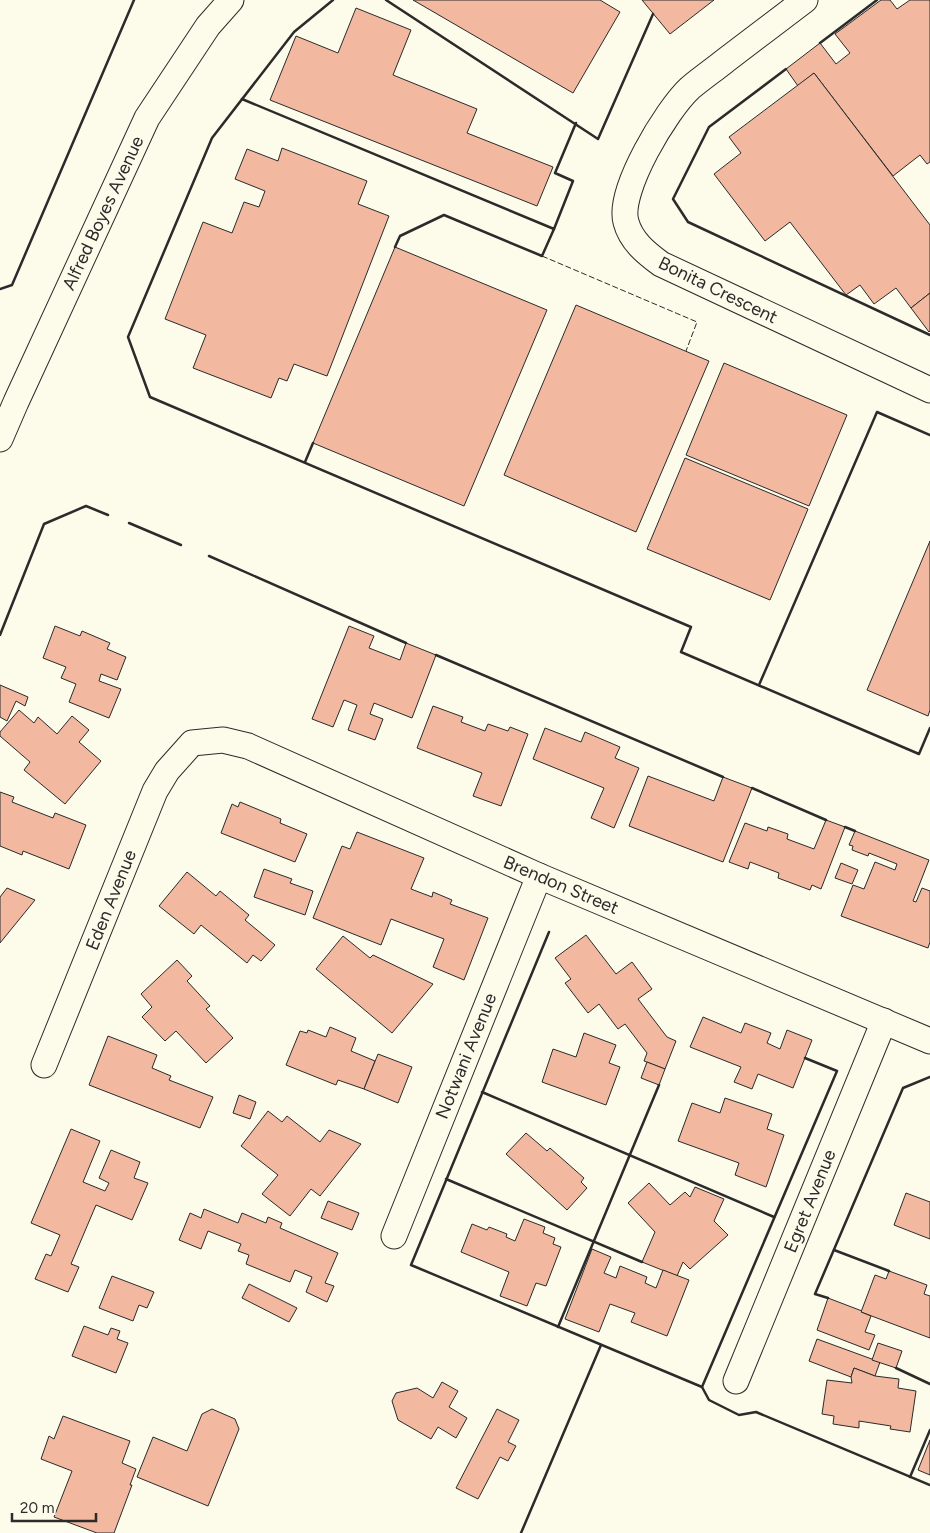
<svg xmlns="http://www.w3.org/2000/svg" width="930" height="1533" font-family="Figtree,sans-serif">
<rect width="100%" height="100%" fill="#fdfbea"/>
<g fill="#f2b8a0" stroke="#2b2b2b">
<path d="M413 0H600L620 12 573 93Z"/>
<path d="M642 0H714L670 34Z"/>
<path d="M881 0H890L897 9 910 0H930V162L927 164 920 155 893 176 814 73 798 86 786 69 820 43 836 64 850 53 835 34Z"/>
<path d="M356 8 411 30 393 75 477 109 467 133 553 167 537 206 270 100 296 36 338 53Z"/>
<path d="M814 73 930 225V293L911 308 896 288 874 304 860 285 846 295 790 222 765 241 714 174 741 153 729 137Z"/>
<path d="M282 148 367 181 358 204 389 216 327 376 294 364 287 381 279 378 271 398 193 368 206 335 165 319 203 222 232 233 244 202 259 207 265 191 235 179 247 149 278 161Z"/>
<path d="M395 247 547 310 464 506 313 443Z"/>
<path d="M930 293V331L929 332 911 308Z"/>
<path d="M576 305 709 361 636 532 504 475Z"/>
<path d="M724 363 847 415 809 506 686 455Z"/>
<path d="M685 458 808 509 770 600 647 549Z"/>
<path d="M930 541V710L928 716 867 690Z"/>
<path d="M55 626 80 636 82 631 110 643 107 649 126 657 117 680 101 674 99 681 121 689 109 718 69 702 76 684 61 678 66 667 43 658Z"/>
<path d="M349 626 374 636 369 648 400 660 406 643 436 655 412 718 374 703 370 714 383 719 375 740 348 730 357 705 344 700 333 727 312 719Z"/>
<path d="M0 685 28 697 25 706 16 701 7 721 0 717Z"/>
<path d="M433 706 463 717 461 722 485 731 488 724 508 731 510 727 528 734 501 806 473 796 482 773 417 748Z"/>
<path d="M19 710 34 723 38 717 57 734 72 716 89 730 79 742 101 761 65 804 24 770 30 762 0 736V732Z"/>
<path d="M545 728 581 742 585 732 620 747 615 758 639 768 614 828 591 818 604 788 533 759Z"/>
<path d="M648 776 714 801 723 777 752 788 723 862 629 826Z"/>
<path d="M0 792 14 797 12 802 53 818 55 813 86 825 69 869 23 851 22 855 0 846Z"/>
<path d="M240 802 281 819 280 823 307 834 295 862 221 833 232 804 238 807Z"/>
<path d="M826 820 845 827 821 889 812 885 810 890 778 878 779 873 750 862 748 869 729 862 745 823 767 831 768 827 788 834 787 839 814 849Z"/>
<path d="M855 831 929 860 913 901 916 902 922 888 930 891V942L928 948 841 916 853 885 864 889 875 862 895 870 897 864 869 853 868 856 852 850 853 846 849 845Z"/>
<path d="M357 832 424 858 411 889 432 897 433 892 452 900 450 904 488 918 464 980 433 967 444 939 391 919 381 945 313 918 342 846 350 849Z"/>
<path d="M841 863 858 870 852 884 835 878Z"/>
<path d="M264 869 292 879 290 883 313 891 305 915 254 897Z"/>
<path d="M187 872 216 896 220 891 249 915 245 920 275 945 261 961 253 955 247 963 201 925 194 934 159 906Z"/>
<path d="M7 888 35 900 0 943V897Z"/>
<path d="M586 935 616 974 632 962 652 989 638 999 667 1037 676 1041 665 1069 644 1061 647 1053 625 1024 618 1029 599 1004 588 1013 565 983 571 979 555 958Z"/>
<path d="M343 936 370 958 373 955 433 984 392 1033 316 969Z"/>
<path d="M177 960 192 976 187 981 210 1006 206 1009 233 1038 206 1063 176 1031 165 1041 142 1017 152 1007 141 994Z"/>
<path d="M703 1017 741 1033 745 1023 771 1033 767 1043 780 1049 787 1030 812 1040 793 1088 758 1074 752 1089 734 1082 741 1067 690 1047Z"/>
<path d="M330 1027 356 1038 351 1051 375 1061 364 1089 338 1080 336 1085 286 1065 300 1031 307 1033 308 1030 326 1037Z"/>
<path d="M584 1033 616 1045 609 1063 620 1067 606 1105 542 1082 553 1049 576 1057Z"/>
<path d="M108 1036 157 1055 152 1068 171 1076 169 1080 213 1097 200 1128 89 1085Z"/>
<path d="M378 1054 412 1067 398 1103 364 1089Z"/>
<path d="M647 1062 665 1069 659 1085 641 1078Z"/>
<path d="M239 1095 256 1102 250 1119 233 1113Z"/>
<path d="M725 1098 772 1114 767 1129 784 1135 766 1187 735 1175 739 1163 678 1141 692 1103 720 1113Z"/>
<path d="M268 1111 282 1122 287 1116 320 1142 329 1130 361 1144 320 1196 311 1189 290 1216 262 1194 278 1175 241 1146Z"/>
<path d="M71 1129 100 1141 83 1182 105 1191 109 1183 99 1178 111 1150 140 1162 134 1178 148 1183 132 1220 96 1205 71 1264 79 1267 68 1292 35 1279 46 1254 51 1256 60 1235 31 1223Z"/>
<path d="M526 1133 547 1151 550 1148 584 1178 581 1182 587 1188 567 1210 506 1154Z"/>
<path d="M649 1183 670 1205 685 1192 690 1197 695 1187 724 1199 714 1221 728 1235 690 1269 683 1262 677 1276 642 1262 655 1232 628 1203Z"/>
<path d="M906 1193 930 1202V1239L894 1225Z"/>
<path d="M328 1201 359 1213 352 1230 321 1218Z"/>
<path d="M204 1209 238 1223 242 1213 266 1223 268 1217 282 1223 280 1228 338 1253 325 1283 334 1286 327 1302 306 1292 312 1277 295 1270 290 1282 246 1264 249 1255 238 1251 241 1244 208 1231 201 1249 179 1240 190 1213 201 1218Z"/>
<path d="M524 1219 545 1227 543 1233 555 1238 553 1244 561 1247 546 1286 536 1283 527 1306 500 1296 509 1272 461 1252 472 1224 487 1230 489 1227 507 1234 506 1237 515 1241Z"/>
<path d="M592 1249 611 1257 604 1273 616 1278 620 1266 647 1277 645 1283 656 1288 663 1270 689 1280 667 1336 631 1322 635 1313 610 1304 599 1332 565 1319Z"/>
<path d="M889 1271 927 1285 924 1294 930 1296V1338L861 1312 875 1275 886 1279Z"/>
<path d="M112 1276 154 1292 147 1308 139 1305 133 1321 99 1308Z"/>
<path d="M249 1284 297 1308 289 1322 242 1298Z"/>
<path d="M828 1298 862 1311 861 1312 871 1316 865 1332 875 1335 869 1350 817 1330Z"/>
<path d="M84 1326 108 1335 111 1328 120 1331 117 1339 128 1343 116 1373 72 1356Z"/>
<path d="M817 1339 880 1362 875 1376 854 1368 851 1377 809 1361Z"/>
<path d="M878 1343 902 1351 896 1368 872 1360Z"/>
<path d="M854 1368 875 1376 899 1379 898 1388 916 1391 910 1432 890 1429 891 1426 859 1421V1428L833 1424 834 1416 822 1414 827 1380 852 1383 851 1377Z"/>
<path d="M442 1382 458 1391 449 1407 467 1418 456 1438 438 1427 431 1439 398 1420 392 1401 396 1393 417 1388 433 1398Z"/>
<path d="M212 1409 235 1419 239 1429 208 1506 137 1477 153 1437 187 1451 202 1414Z"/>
<path d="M497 1409 519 1420 508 1442 516 1446 508 1461 500 1457 478 1499 456 1488Z"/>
<path d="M63 1416 130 1441 122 1463 136 1469 130 1485H132L114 1533H97L54 1517 72 1471 41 1459 49 1436 54 1439Z"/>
<path d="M930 1440V1475L918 1470Z"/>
</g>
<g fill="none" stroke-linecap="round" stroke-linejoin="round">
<defs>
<g id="minor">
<path d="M805 0C779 20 752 40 726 60 715 69 702 78 690 88 667 109 617 191 626 222 631 241 646 253 661 264L930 390"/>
<path d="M0 439 16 402 147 118 208 26 231 0"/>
<path d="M44 1065 155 791 167 771 192 743 223 740 248 746 539 876 930 1041"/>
<path d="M394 1236 539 876"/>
<path d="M736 1381 884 1021"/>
</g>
</defs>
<use href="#minor" stroke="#2b2b2b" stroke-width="27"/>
<use href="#minor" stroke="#fdfbea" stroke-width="25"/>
<path stroke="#2b2b2b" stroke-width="1" stroke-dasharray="6 2.5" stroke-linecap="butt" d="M542 256 697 322 686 351"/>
<g stroke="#2b2b2b" stroke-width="2.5">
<path d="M333 0 294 32 212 138 128 337 150 397 691 627 681 652 919 754 930 728"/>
<path d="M386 0 598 139 653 14"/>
<path d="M820 43 877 0"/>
<path d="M786 69 709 127 673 199 688 222 930 335"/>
<path d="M242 99 554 229 573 181 555 173 576 123"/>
<path d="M395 247 400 236 444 215 542 256 554 229"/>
<path d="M0 289 12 285 134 0"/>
<path d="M305 462 313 443"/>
<path d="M129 523 181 545"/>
<path d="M209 556 406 643"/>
<path d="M0 635 44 524 86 506 108 515"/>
<path d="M436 655 723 777"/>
<path d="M759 685 877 412 930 435"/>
<path d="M752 788 826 820"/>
<path d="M845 827 855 831"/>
<path d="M549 932 411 1265 702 1387 709 1400 739 1415 756 1412 930 1485"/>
<path d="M482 1092 774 1217"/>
<path d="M446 1179 642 1262"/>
<path d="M834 1250 889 1271"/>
<path d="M828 1298 815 1294 903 1088 930 1077"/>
<path d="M558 1327 659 1085"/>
<path d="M896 1368 930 1384"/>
<path d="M702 1387 837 1071 805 1058"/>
<path d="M910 1477 930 1430"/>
<path d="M521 1533 601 1345"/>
</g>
</g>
<g text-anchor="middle" stroke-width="4" stroke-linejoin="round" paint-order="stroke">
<g font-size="18" fill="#2b2b2b" stroke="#fdfbea">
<text transform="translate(103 213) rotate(-65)" y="6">Alfred Boyes Avenue</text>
<text transform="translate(718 290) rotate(26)" y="6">Bonita Crescent</text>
<text transform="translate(561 885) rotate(23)" y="6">Brendon Street</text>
<text transform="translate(111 900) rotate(-68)" y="6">Eden Avenue</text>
<text transform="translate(466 1056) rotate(-68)" y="6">Notwani Avenue</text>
<text transform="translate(810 1201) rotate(-68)" y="6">Egret Avenue</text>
</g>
</g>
<path d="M12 1513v8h84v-8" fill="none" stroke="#2b2b2b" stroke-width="2.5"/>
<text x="20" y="1513" font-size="15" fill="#2b2b2b" stroke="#fdfbea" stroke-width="4" paint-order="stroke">20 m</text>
</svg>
